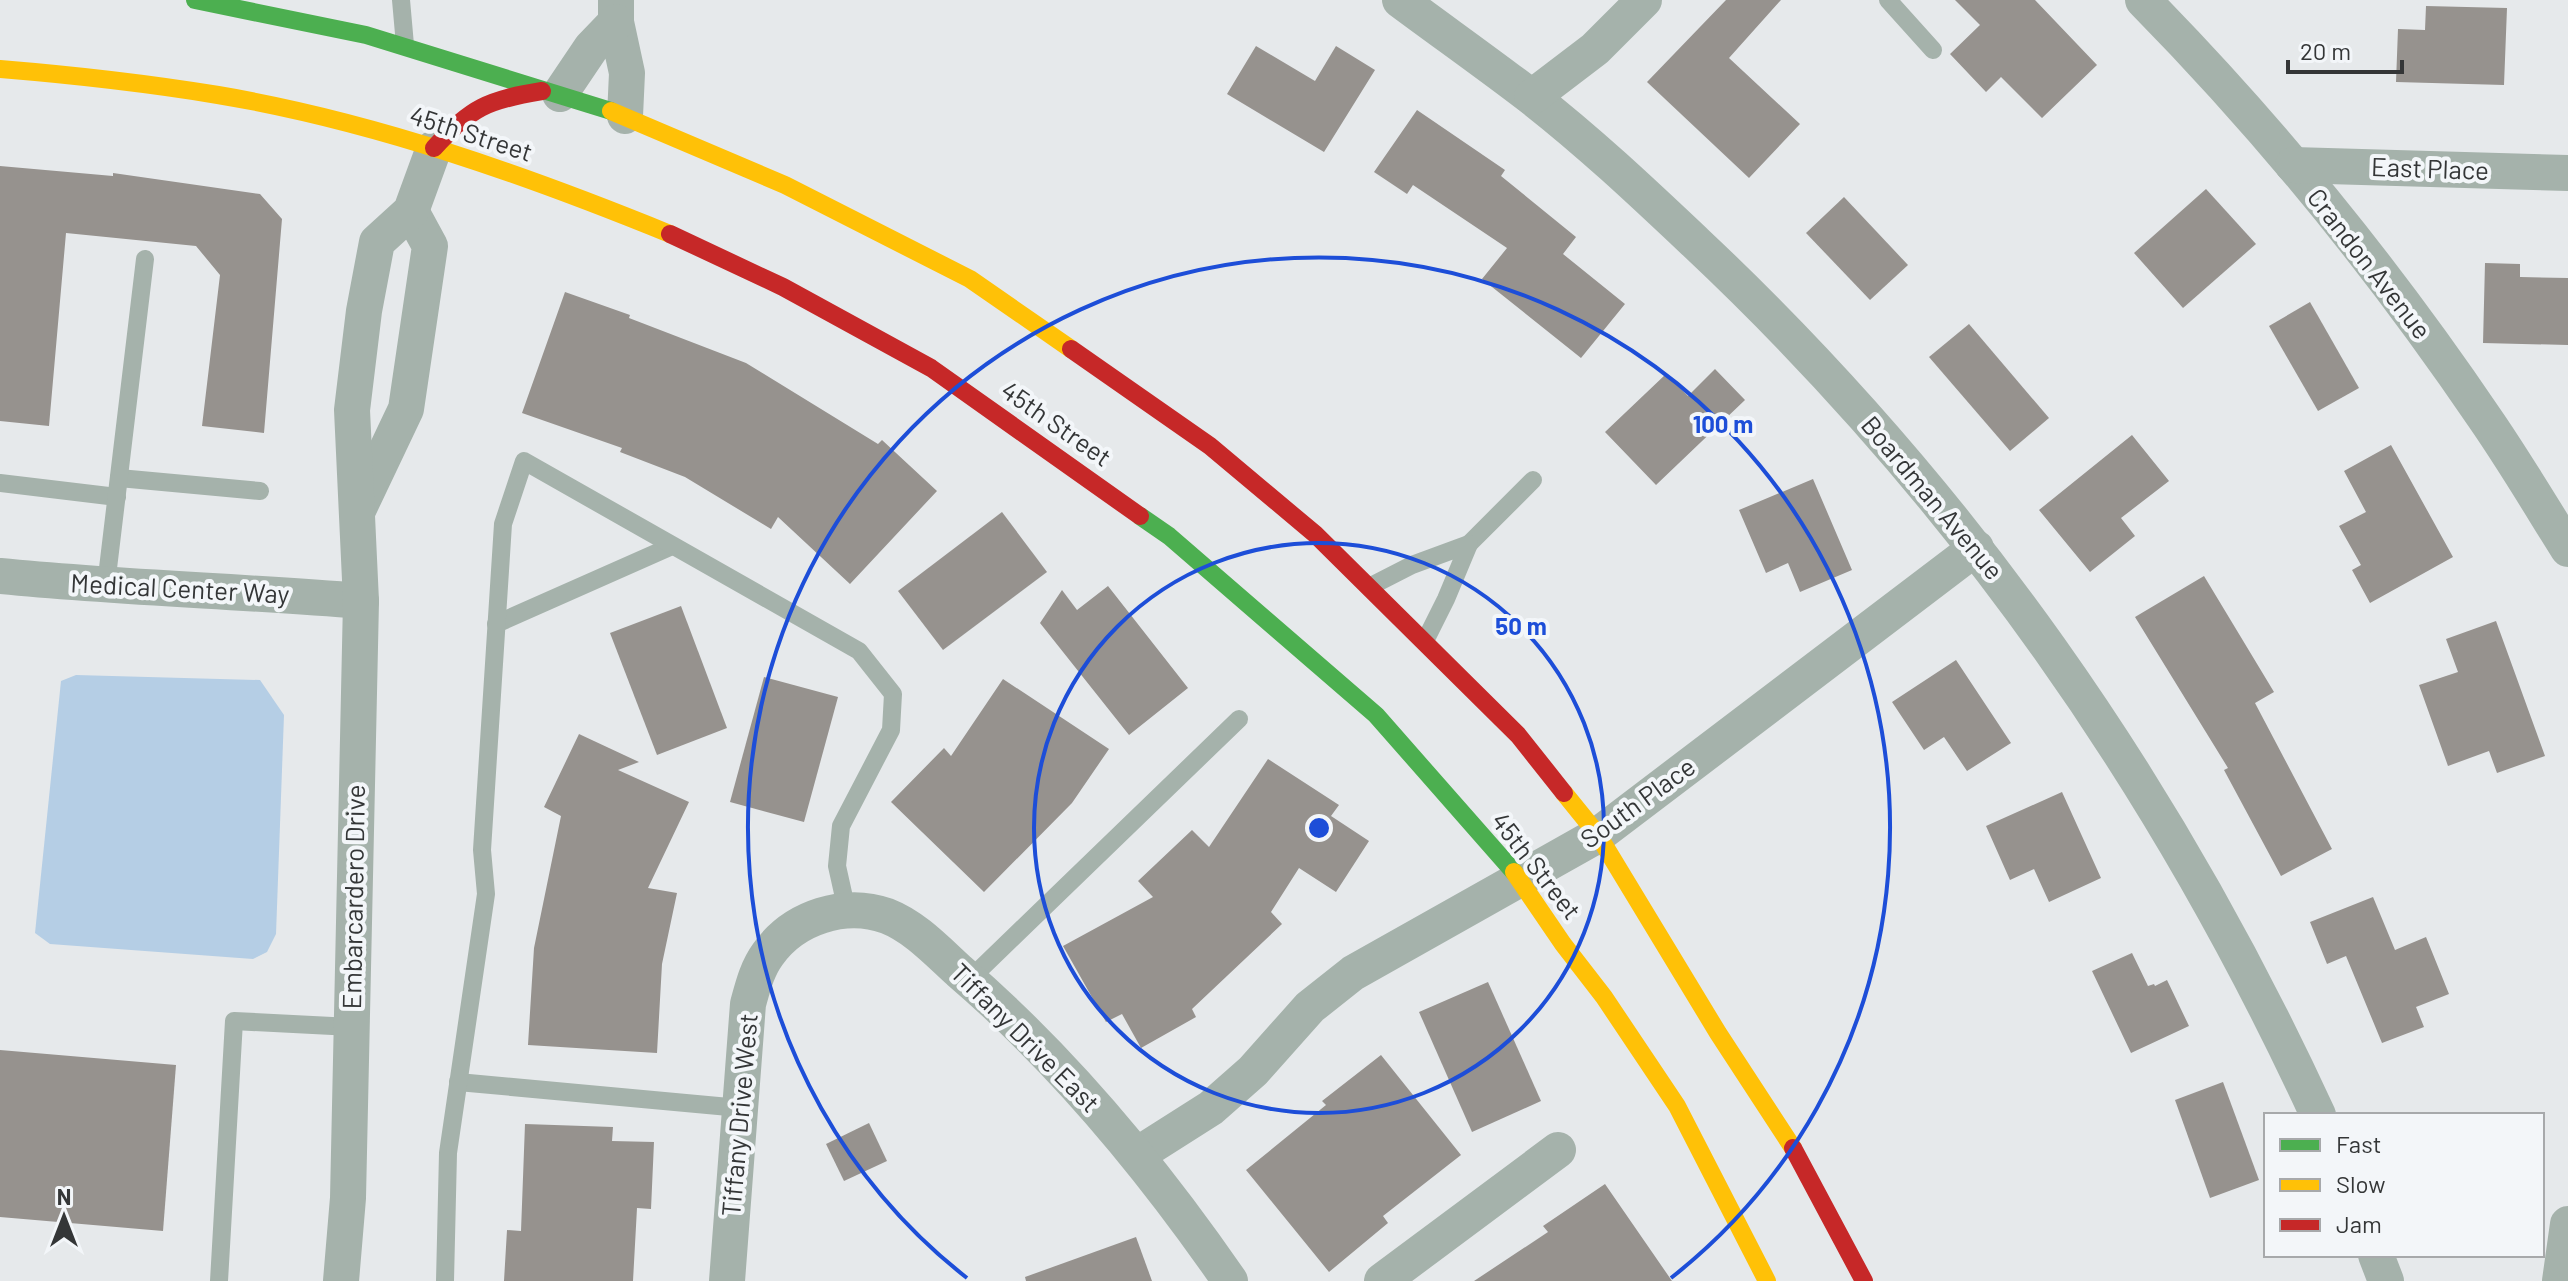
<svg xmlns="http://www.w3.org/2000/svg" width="2568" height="1281" font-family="Barlow,sans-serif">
<rect width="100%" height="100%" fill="#e6e9eb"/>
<path fill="#b5cee5" d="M76 675 260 680 284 715 276 934 267 952 253 959 50 944 35 933 61 681Z"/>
<g fill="#96928e">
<path d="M1726 0H1781L1729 58 1800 124 1749 178 1647 82Z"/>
<path d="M1955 0H2035L2097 65 2042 118 2001 77 1986 92 1950 54 1980 25Z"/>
<path d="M2426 6 2507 8 2504 85 2396 82 2398 29 2425 30Z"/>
<path d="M1256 46 1315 81 1336 46 1375 70 1324 152 1227 94Z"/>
<path d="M1417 110 1505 170 1501 176 1576 237 1563 254 1625 304 1581 358 1482 279 1507 248 1413 185 1407 194 1374 172Z"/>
<path d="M0 166 113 176V173L260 194 282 219 264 433 202 426 220 275 196 246 66 233 49 426 0 421Z"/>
<path d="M2206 189 2256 244 2183 308 2134 253Z"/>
<path d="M1844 197 1908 265 1870 300 1806 233Z"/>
<path d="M2485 263 2520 264V277L2568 278V345L2483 343Z"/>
<path d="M565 292 630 315 629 318 746 363 878 444 882 440 937 491 850 584 778 517 771 529 685 477 620 452 622 448 522 413Z"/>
<path d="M2310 302 2359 388 2318 411 2269 326Z"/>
<path d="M1969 324 2049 418 2010 451 1929 357Z"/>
<path d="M1715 369 1745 400 1656 485 1605 432 1666 374 1688 396Z"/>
<path d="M2132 435 2169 481 2121 518 2135 536 2090 572 2039 510Z"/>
<path d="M2391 445 2453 557 2370 603 2352 570 2361 565 2339 526 2366 512 2344 471Z"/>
<path d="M1813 479 1852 570 1800 592 1788 563 1766 573 1739 510Z"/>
<path d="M1002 512 1047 572 943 650 898 591Z"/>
<path d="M2204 576 2274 692 2255 703 2332 849 2281 876 2224 770 2228 768 2135 617Z"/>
<path d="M1108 586 1188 688 1129 735 1040 623 1062 590 1077 610Z"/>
<path d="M681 606 727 728 657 755 610 633Z"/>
<path d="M2496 621 2545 756 2497 773 2489 751 2448 766 2419 685 2458 672 2446 639Z"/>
<path d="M1956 660 2011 743 1967 771 1944 737 1924 750 1892 702Z"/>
<path d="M764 677 838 697 804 822 730 802Z"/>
<path d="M1003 679 1109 749 1072 803 984 892 891 802 944 748 951 756Z"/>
<path d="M579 734 639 762 618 770 689 802 648 888 677 893 662 964 657 1053 528 1045 534 948 561 816 544 807Z"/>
<path d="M1268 759 1339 805 1331 816 1369 841 1336 892 1299 868 1271 912 1282 924 1192 1009 1196 1017 1141 1048 1122 1014 1106 1022 1063 946 1153 897 1138 881 1192 830 1209 847Z"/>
<path d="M2062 792 2101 878 2049 902 2034 869 2010 880 1986 826Z"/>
<path d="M2373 897 2395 950 2426 937 2449 994 2416 1007 2424 1027 2382 1043 2346 956 2327 964 2310 922Z"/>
<path d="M2132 953 2148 986 2154 984 2155 986 2167 980 2189 1026 2131 1053 2092 971Z"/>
<path d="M1488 982 1541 1101 1472 1132 1419 1012Z"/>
<path d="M0 1050 176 1065 163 1231 0 1217Z"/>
<path d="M1381 1055 1461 1155 1383 1216 1388 1223 1329 1272 1246 1170 1326 1105 1322 1101Z"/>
<path d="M2223 1082 2259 1180 2210 1198 2175 1100Z"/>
<path d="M869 1123 887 1161 844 1181 826 1144Z"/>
<path d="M525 1124 613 1127 612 1141 654 1142 651 1209 637 1208 633 1281H504L507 1230 521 1231Z"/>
<path d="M1605 1184 1672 1281H1474L1548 1232 1543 1226Z"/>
<path d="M1136 1237 1152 1281H1026L1025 1277Z"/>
</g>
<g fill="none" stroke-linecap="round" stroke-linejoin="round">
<g stroke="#a5b2ab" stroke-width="18">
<path d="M401 0 405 45"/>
<path d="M1888 0 1933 50"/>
<path d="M119 478 260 491"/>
<path d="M0 483 117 497"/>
<path d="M1469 544 1533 480"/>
<path d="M106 585 145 259"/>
<path d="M1369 587 1412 565 1469 544 1446 599 1425 641"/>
<path d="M496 624 672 546"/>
<path d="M970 979 1239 719"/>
<path d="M458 1082 740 1108"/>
<path d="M219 1281 234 1021 352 1027"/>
<path d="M445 1281 448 1153 486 894 482 850 503 524 524 461 859 651 893 694 891 730 841 826 837 866 847 911"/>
</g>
<g stroke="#a5b2ab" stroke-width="36">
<path d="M616 0V22L627 73 625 116"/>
<path d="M1400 0C1443 32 1487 63 1530 96 1588 141 1642 192 1695 242 1962 493 2165 783 2318 1115"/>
<path d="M2143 0C2270 129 2385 271 2486 420 2515 462 2541 506 2568 549"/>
<path d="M560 94 591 48 616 22"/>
<path d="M1532 97 1595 49 1644 0"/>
<path d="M2293 165 2568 173"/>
<path d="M359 508 406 409 430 246 411 211"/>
<path d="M0 576C120 588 241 591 361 601"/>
<path d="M1137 1155 1211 1108 1253 1071 1310 1007 1353 973 1598 835 1976 548"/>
<path d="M2376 1255 2386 1281"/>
<path d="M341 1281 348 1198 361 601 352 410 364 311 377 242 411 211 434 148"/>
<path d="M727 1281 748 1004C753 986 757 969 768 954 794 917 845 901 887 916 915 927 937 951 959 971 1064 1061 1152 1168 1230 1281"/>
<path d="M1382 1281 1558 1150"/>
<path d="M2560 1281 2568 1224"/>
</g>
<g stroke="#4caf50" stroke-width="18">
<path d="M195 0 366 35 611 111"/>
<path d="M1140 516 1169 536 1376 715 1514 872"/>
</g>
<g stroke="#ffc107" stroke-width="18">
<path d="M0 69C73 75 145 83 218 95 373 121 525 175 670 234"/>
<path d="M611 111 785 185 970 279 1071 349"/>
<path d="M1564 793 1598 835 1718 1033 1793 1148"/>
<path d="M1514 872 1563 944 1604 997 1677 1106 1767 1281"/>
</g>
<g stroke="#c62828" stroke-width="18">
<path d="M434 148C471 107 488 100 542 91"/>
<path d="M670 234 783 287 931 368 1140 516"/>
<path d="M1071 349 1210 446 1315 534 1518 735 1564 793"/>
<path d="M1793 1148 1864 1281"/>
</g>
</g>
<g fill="none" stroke="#1d4ed8" stroke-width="4">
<circle cx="1319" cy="828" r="285"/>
<path d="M967 1278A571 571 0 1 1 1671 1278"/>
</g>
<g text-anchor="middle" stroke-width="8" stroke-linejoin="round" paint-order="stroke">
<g font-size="26" fill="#343637" stroke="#f3f6f9">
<text transform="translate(471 134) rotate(18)" y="9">45th Street</text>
<text transform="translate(2430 169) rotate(2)" y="9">East Place</text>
<text transform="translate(2369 264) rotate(52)" y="9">Crandon Avenue</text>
<text transform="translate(1056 424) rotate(35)" y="9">45th Street</text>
<text transform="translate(1932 498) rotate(50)" y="9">Boardman Avenue</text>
<text transform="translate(180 589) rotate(3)" y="9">Medical Center Way</text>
<text transform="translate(1638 803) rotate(-36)" y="9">South Place</text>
<text transform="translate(1536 866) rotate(52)" y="9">45th Street</text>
<text transform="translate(354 897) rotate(-89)" y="9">Embarcardero Drive</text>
<text transform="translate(1025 1038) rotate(45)" y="9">Tiffany Drive East</text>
<text transform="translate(740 1115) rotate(-85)" y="9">Tiffany Drive West</text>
</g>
</g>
<circle cx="1319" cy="828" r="12" fill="#1d4ed8" stroke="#f3f6f9" stroke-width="4"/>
<g font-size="24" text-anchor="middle" font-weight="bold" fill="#1d4ed8" stroke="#f3f6f9" stroke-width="8" stroke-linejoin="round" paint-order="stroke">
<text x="1723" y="433">100 m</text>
<text x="1521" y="635">50 m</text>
</g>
<rect x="2264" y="1113" width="280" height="144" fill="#f3f6f9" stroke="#a7a9ab" stroke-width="2"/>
<rect x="2280" y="1139" width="40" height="12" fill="#4caf50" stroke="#a7a9ab" stroke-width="2"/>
<text x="2336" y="1153" font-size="24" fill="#343637">Fast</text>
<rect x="2280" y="1179" width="40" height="12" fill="#ffc107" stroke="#a7a9ab" stroke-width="2"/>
<text x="2336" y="1193" font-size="24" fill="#343637">Slow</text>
<rect x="2280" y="1219" width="40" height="12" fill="#c62828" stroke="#a7a9ab" stroke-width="2"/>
<text x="2336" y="1233" font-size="24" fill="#343637">Jam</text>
<g transform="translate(64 1217)" stroke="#f3f6f9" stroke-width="6" paint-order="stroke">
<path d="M0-6L14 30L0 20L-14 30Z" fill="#343637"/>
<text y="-12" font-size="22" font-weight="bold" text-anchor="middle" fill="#343637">N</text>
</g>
<path d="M2288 60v12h114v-12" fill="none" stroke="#343637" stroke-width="4"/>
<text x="2300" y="60" font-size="24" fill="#343637" stroke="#f3f6f9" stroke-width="6" paint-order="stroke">20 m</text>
</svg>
